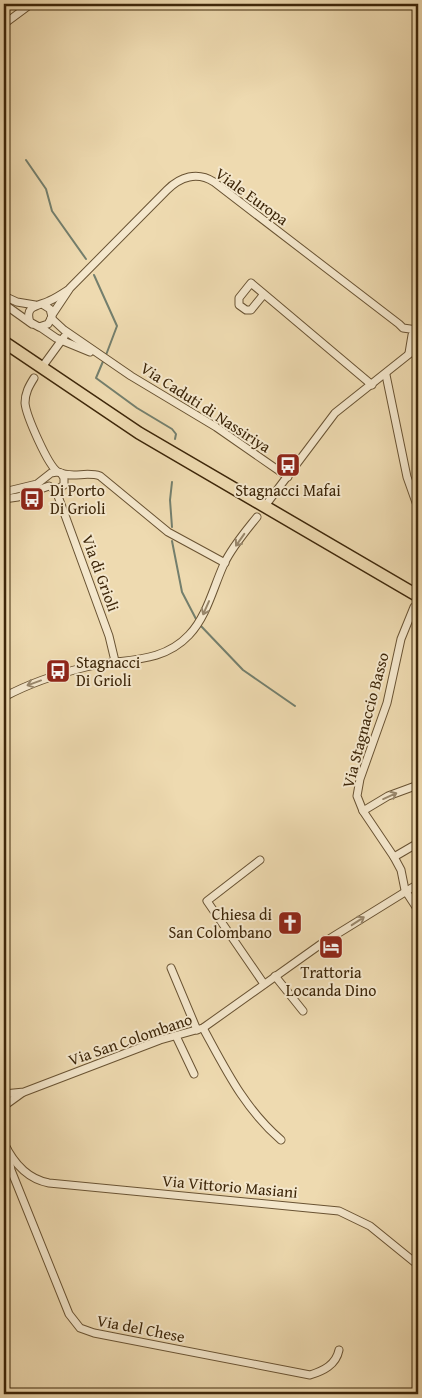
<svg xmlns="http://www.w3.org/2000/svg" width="422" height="1398" font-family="'Gentium Book Plus',serif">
<rect width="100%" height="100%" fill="#eedab0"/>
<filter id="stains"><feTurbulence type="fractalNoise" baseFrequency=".004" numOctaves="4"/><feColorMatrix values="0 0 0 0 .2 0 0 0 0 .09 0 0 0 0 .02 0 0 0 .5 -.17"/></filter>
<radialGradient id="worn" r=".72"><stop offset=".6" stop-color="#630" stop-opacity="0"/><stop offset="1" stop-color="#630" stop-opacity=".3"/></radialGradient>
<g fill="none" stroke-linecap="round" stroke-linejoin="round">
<g stroke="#747f6d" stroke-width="2">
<path d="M26 160 46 189 52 211 86 259"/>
<path d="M94 275 117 326 106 355"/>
<path d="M104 359 96 378 137 408 172 429 176 434 175 439"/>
<path d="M172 482 170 500 172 527"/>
<path d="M172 541 182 592 196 619"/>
<path d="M200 625 243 670 295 706"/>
</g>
<defs>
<g id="minor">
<path d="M4 24 31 4"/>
<path d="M264 294 251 310H246L239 305V298L251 283 264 294 372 385"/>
<path d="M4 296 17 302 35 305"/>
<path d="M4 304 32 324"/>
<path d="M42 304 50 309 52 317 48 324 39 327 30 322C24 305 39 306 49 301 56 298 62 294 68 290"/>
<path d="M52 315 70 288 167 190C180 177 197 171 214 182L399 324 403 328 417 330"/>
<path d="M51 318 64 330 131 376 216 427 288 477"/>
<path d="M40 327 56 338 90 352"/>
<path d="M409 353 412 335 418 330"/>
<path d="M45 363 64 337"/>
<path d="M386 375 407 477 418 508"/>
<path d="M34 378C29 386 25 393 25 403 26 415 48 466 58 472 72 479 86 471 100 476L168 532 225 563"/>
<path d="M52 488 58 489 64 485V478L61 473"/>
<path d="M54 489 58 496 109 636 115 661"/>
<path d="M4 492 37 484 51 473 57 472"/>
<path d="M4 499 18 497 49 486"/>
<path d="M268 502 335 413 418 347"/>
<path d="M414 607 401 639 387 703 360 779 357 796 363 811 394 857 401 870 405 890 418 910"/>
<path d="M4 697C30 683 57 674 86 667 122 658 161 665 189 635 207 616 213 588 224 564 232 547 245 532 257 517"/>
<path d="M363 811 388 796 418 785"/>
<path d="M394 857 418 843"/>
<path d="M260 860 207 901 264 984"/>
<path d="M171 968 197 1030"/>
<path d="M275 976 303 1011"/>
<path d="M203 1028C226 1070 244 1108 281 1140"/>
<path d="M176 1036 194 1074"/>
<path d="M4 1094 24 1092 160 1040 203 1028 321 944 418 884"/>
<path d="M4 1106 22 1093"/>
<path d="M4 1143C13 1162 27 1179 49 1183L339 1211 370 1226 418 1265"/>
<path d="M7 1149 11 1170 69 1314 80 1328 94 1333 310 1375C323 1371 336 1365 339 1350"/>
</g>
<path id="trunk" d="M4 342 139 433 418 596"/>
</defs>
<use href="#minor" stroke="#695333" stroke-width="9"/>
<use href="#trunk" stroke="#3d2609" stroke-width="14"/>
<use href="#minor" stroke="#f4e7cc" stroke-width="7"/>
<use href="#trunk" stroke="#eedab0" stroke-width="11"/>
</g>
<defs><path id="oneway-shaft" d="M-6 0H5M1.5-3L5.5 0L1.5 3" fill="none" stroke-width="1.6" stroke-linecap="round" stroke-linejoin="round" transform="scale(1.25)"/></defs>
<g stroke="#98866a">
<use href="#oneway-shaft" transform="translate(240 540) rotate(125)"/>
<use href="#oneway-shaft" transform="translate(206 608) rotate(114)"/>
<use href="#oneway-shaft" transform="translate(34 683) rotate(160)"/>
<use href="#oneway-shaft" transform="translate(390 796) rotate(-24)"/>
<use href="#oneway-shaft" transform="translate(358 921) rotate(-33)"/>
</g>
<defs>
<symbol id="bus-square" viewBox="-11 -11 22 22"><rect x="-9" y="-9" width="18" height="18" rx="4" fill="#8f2418" stroke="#f4e7cc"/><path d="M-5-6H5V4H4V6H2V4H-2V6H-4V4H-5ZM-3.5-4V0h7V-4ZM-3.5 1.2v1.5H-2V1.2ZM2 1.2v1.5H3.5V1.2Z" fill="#fff"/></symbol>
<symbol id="church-square" viewBox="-11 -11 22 22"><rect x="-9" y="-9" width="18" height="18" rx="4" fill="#8f2418" stroke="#f4e7cc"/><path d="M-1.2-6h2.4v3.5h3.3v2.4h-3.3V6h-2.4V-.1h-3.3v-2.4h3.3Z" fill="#fff"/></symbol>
<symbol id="hotel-square" viewBox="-11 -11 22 22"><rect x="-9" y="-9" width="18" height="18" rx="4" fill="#8f2418" stroke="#f4e7cc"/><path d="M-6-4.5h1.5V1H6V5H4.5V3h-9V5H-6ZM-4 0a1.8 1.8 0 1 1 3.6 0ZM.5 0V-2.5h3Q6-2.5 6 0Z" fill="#fff"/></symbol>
</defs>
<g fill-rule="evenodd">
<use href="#bus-square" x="274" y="451" width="28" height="28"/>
<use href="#bus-square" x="18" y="485" width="28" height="28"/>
<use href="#bus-square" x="44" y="657" width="28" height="28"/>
<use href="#church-square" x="276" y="909" width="28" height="28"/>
<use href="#hotel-square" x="317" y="933" width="28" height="28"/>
</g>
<g text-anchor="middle" stroke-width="4" stroke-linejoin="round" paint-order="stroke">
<g font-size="16" fill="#3d2609" stroke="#f4e7cc">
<text transform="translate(252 196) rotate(36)" y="6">Viale Europa</text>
<text transform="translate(206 407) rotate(33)" y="6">Via Caduti di Nassiriya</text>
<text transform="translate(101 573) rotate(70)" y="6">Via di Grioli</text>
<text transform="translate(365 720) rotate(-75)" y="6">Via Stagnaccio Basso</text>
<text transform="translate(130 1039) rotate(-19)" y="6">Via San Colombano</text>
<text transform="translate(230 1186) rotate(5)" y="6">Via Vittorio Masiani</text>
<text transform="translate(141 1328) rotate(11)" y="6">Via del Chese</text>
</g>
<g font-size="16" fill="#3d2609" stroke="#f4e7cc" text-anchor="start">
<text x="50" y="496">Di Porto<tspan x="50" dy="18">Di Grioli</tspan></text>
<text x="288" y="496" text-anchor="middle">Stagnacci Mafai</text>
<text x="76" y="668">Stagnacci<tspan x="76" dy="18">Di Grioli</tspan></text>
<text x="272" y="920" text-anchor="end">Chiesa di<tspan x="272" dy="18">San Colombano</tspan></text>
<text x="331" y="978" text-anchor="middle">Trattoria<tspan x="331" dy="18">Locanda Dino</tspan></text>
</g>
</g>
<rect width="422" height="1398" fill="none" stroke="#eedab0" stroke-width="20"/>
<rect x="5" y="5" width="412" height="1388" fill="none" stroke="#3d2609" stroke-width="2.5"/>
<rect x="10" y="10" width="402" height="1378" fill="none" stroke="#3d2609"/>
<rect width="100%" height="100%" filter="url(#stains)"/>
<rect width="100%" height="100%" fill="url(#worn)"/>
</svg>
